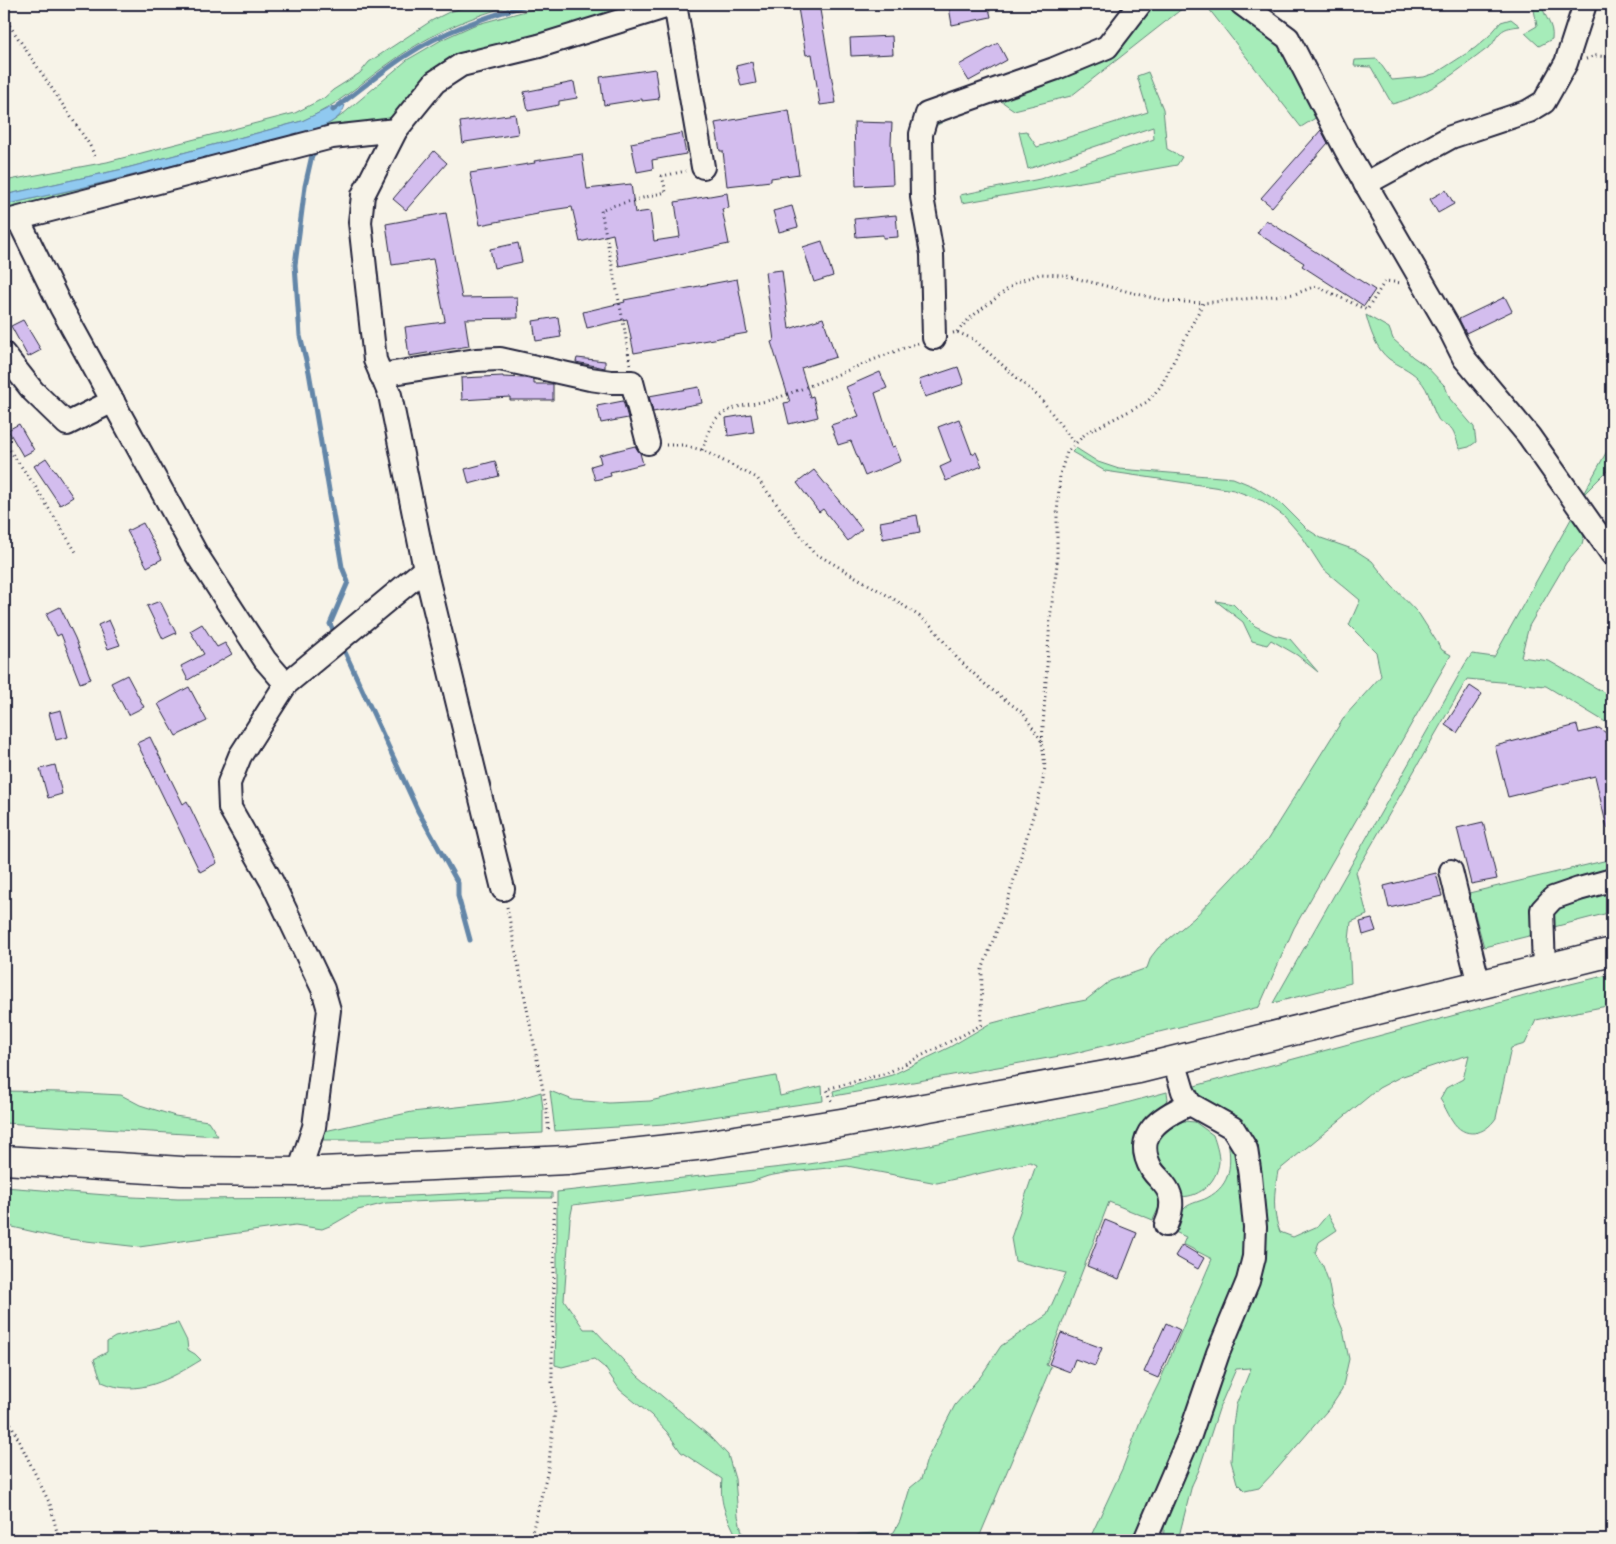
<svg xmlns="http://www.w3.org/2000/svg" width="1616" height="1544" font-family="Sriracha,sans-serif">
<rect width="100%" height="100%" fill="#f7f3e8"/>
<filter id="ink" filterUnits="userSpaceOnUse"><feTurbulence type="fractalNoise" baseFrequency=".02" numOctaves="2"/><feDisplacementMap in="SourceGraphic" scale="10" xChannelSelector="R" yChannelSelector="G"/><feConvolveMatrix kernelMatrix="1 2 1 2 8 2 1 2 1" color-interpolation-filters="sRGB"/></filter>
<g filter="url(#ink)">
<g fill="#a6ecb9" stroke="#64877a">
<path d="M476 4H518C473 15 432 33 394 60 363 81 336 107 302 121L123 169 4 195V181L107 162 295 113 324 98 333 90 360 73 369 62 431 21 449 12Z"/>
<path d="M551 4H647L539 35 478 50 392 124 4 215V205L85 187 300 134 330 123 342 115 407 60 443 39 474 25Z"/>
<path d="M1144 4H1188L1071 96 1014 110 1001 101 956 115 928 130 935 116 1054 74Z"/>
<path d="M1205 4H1234L1282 41 1317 117 1301 127Z"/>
<path d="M1533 4H1542C1544 19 1554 23 1552 39L1539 46 1525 33 1537 26Z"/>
<path d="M1511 19 1520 26C1503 28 1500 30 1492 45 1461 68 1430 95 1392 104L1371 67 1354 66 1355 60 1377 59 1392 80 1424 77 1436 73 1475 48 1489 36 1501 22Z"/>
<path d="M1148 72 1163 109 1167 149 1182 157 1177 165 962 203 960 195 1040 179 1154 139 1153 127 1028 169 1019 132 1026 131 1037 147 1148 112 1137 76Z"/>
<path d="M1366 315 1389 328 1393 339 1413 357 1425 365 1445 386 1450 399 1474 427 1476 442 1469 447 1460 449C1457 443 1455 432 1451 428 1447 424 1441 424 1438 419 1429 403 1432 393 1418 378 1409 369 1399 366 1389 359 1376 349 1370 330 1366 315Z"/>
<path d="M1612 442V466L1582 496Z"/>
<path d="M1076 448 1098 462 1119 469 1233 478 1255 487 1282 504 1307 529 1321 538 1355 550 1372 561 1391 585 1419 614 1442 650 1451 655 1294 928 1259 1007 1071 1054 834 1096 833 1091 892 1075 950 1047 989 1024 1056 1006 1086 1000 1110 981 1147 968 1151 957 1158 948 1194 918 1266 842 1345 716 1381 676 1376 652 1349 625 1360 600 1323 569 1303 538 1284 516 1263 501 1234 490 1105 471 1072 452Z"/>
<path d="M1576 510 1587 524 1582 544 1566 563 1529 626 1521 657 1549 661 1612 697V726L1546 686 1467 679 1356 872 1367 915 1351 922 1349 940 1351 983 1273 1003 1465 664 1472 654 1494 657Z"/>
<path d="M1216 601 1233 604 1255 626 1274 635 1290 639 1318 672 1297 655 1271 640 1267 645 1252 641 1243 622Z"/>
<path d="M1612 859V875L1570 886 1533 935 1484 947 1469 893Z"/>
<path d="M1612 884V912L1550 928 1549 915 1563 903Z"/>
<path d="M1612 974V1005L1536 1020 1525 1044 1511 1048 1496 1118C1485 1135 1464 1140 1452 1120 1447 1113 1445 1106 1440 1099L1446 1088 1463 1079 1469 1055 1448 1061 1400 1077 1379 1088 1278 1171C1274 1192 1272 1212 1280 1232L1293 1237 1318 1226 1328 1214 1337 1230 1319 1242 1315 1253 1323 1266 1328 1280 1333 1306 1343 1330 1349 1359 1342 1390 1332 1405 1277 1469 1259 1488 1245 1491 1237 1483 1231 1461 1233 1425 1236 1405 1251 1368 1236 1369 1220 1406 1199 1470 1192 1485 1178 1540H1163L1164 1530 1163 1513 1251 1286 1252 1143 1195 1094 1191 1087 1554 988Z"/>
<path d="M776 1076 780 1096 822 1086 823 1101 664 1124 555 1131 550 1091 573 1100 609 1103 650 1101 698 1090Z"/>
<path d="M4 1091 63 1092 121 1095 140 1105 175 1116 208 1121 218 1136 4 1123Z"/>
<path d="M541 1092 543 1109V1133L383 1140H317L320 1132 412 1112 511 1101Z"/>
<path d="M1167 1092 1168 1099 1152 1115 1159 1199V1207L1153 1220 1109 1202 1046 1365 1051 1367 978 1540H849L859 1534 875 1533 888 1535 894 1532 900 1521 910 1488 921 1479 927 1459 955 1405 981 1376 1001 1346 1047 1315 1066 1273 1015 1261 1011 1238 1036 1165 1030 1162 937 1183 847 1166 790 1172 768 1176 751 1182 732 1185 573 1205 570 1219 564 1300 584 1329H594L638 1376 712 1438 728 1455 735 1479 738 1516 744 1540H738C728 1516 719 1508 722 1479L681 1452 667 1432 651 1415 620 1390 605 1368 594 1359 562 1367 555 1365 557 1288V1192L809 1164 925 1146 1115 1106Z"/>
<path d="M1184 1121 1195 1122 1213 1135C1216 1144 1219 1153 1219 1162 1217 1183 1197 1200 1177 1196 1157 1167 1136 1135 1184 1121Z"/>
<path d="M1228 1138 1240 1146 1249 1261 1139 1540H1089L1123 1467 1141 1419 1159 1383 1212 1259 1183 1244 1186 1237 1175 1232C1177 1224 1179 1213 1186 1207 1191 1203 1201 1201 1207 1198 1233 1184 1231 1163 1228 1138Z"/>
<path d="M4 1187 132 1197 178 1199 367 1198 513 1191 552 1193V1198H505L386 1203 358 1210 332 1225 322 1229 295 1225 139 1247 60 1238 4 1225Z"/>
<path d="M178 1323 187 1341 188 1350 195 1354 201 1360C170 1379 138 1398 102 1382L94 1359 107 1352V1342L115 1337Z"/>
</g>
<path fill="#90c9f0" stroke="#6486a8" d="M345 105C340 124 317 128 300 134L85 187 4 205V195L123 169 302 121 329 108Z"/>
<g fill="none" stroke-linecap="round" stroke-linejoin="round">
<g stroke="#6486a8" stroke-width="5">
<path d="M333 110C357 92 380 73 404 57 443 31 487 16 531 4"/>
<path d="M319 149 312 155 305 186 295 265 300 336 309 372 342 567 348 582 330 624 336 636"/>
<path d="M344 650 418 811 458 883V896L470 940"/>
</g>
</g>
<g fill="#d3bdee" stroke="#22223b">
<path d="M819 4 836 103 820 105 812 54 806 55 798 8Z"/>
<path d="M966 4H988L991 17 952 25 949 7Z"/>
<path d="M892 36 893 54 851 56 850 38Z"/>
<path d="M998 43 1007 60 969 81 959 65Z"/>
<path d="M752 62 756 83 741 86 736 66Z"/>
<path d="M655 69 659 99 642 101V99L604 105 600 77Z"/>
<path d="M574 82 577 98 559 101V105L528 111 524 92Z"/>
<path d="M789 110 799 174 771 178V181L727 186 723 151H720L715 123Z"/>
<path d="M515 114 518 134 465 142 463 144 460 122Z"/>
<path d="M854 122 892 123 891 143 893 184 856 186Z"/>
<path d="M1321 130 1328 143 1272 207 1261 198Z"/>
<path d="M682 133 686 154 652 160 653 169 637 172 631 143Z"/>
<path d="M434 151 447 163 406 210 393 199Z"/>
<path d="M582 154 587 189 631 184 635 213 650 211 654 241 680 237 675 202 727 193 729 208 722 209 729 244 619 266 613 234 580 242 572 207 538 212V214L480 225 470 173 535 163 534 161Z"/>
<path d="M1446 190 1454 204 1438 213 1430 199Z"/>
<path d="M792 206 798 227 779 232 773 211Z"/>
<path d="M446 213 462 298 517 297 518 318 465 319 469 346 409 356 405 327 444 322 445 320 433 259 392 265 386 224Z"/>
<path d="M896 215 898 237 883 238V235L856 237 854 219Z"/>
<path d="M1266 220 1375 290 1364 306 1302 266 1304 263 1257 233Z"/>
<path d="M822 241 833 276 814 282 803 247Z"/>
<path d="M518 243 522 262 494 268 490 249Z"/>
<path d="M782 270 789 329 823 318 836 357 801 368 810 397 813 396 818 417 789 424 784 403 790 402 771 342 774 341 765 272Z"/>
<path d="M737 279 747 333 634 353 627 319 587 328 583 312 625 302 624 300Z"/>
<path d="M1505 297 1512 311 1466 333 1459 319Z"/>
<path d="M558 317 561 337 536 341 533 321Z"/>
<path d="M23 320 41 350 28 357 11 326Z"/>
<path d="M577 358 605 361V368L576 362Z"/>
<path d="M958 367 964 384 925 397 919 380Z"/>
<path d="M880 372 887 388 875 393 892 447 895 446 901 461 865 476 851 441 838 445 831 425 859 416 846 387Z"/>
<path d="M503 376V377L524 378 534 380V384H553V400H510V397L462 400 461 378Z"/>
<path d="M699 387 702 403 653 412 649 396Z"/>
<path d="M623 401 628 418 601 423 597 406Z"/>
<path d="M751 414 754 432 728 436 726 418Z"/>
<path d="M959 419 972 454 976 452 982 466 946 481 940 467 951 462 938 427Z"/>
<path d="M19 424 34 450 23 456 8 430Z"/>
<path d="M635 446 640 453 643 464 610 472 611 476 595 480 591 466 601 463 599 455Z"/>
<path d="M46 458 73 497 60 505 34 466Z"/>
<path d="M495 461 499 476 469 484 465 469Z"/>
<path d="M814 470 862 529 848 541 823 509 819 512 797 483Z"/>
<path d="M917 515 920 532 883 539 880 522Z"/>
<path d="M143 523 162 559 147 567 127 531Z"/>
<path d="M160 601 176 633 163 639 147 606Z"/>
<path d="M60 607 75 638 91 679 80 683 61 634 57 636 46 614Z"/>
<path d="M109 620 120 645 108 649 98 625Z"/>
<path d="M202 624 217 647 225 643 232 654 188 680 181 666 204 654 190 631Z"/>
<path d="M127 675 144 707 128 715 111 683Z"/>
<path d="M1470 686 1482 694 1457 733 1445 725Z"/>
<path d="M189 687 207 721 176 736 158 704Z"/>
<path d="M61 710 68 737 56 740 49 713Z"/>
<path d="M1577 725 1579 733 1599 728 1612 737V828H1607L1595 776 1508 797 1495 746Z"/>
<path d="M150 737 183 804 187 801 217 863 200 872 137 743Z"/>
<path d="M55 765 62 794 48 798 40 769Z"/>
<path d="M1483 822 1497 879 1471 884 1457 828Z"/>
<path d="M1436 873 1442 896 1389 908 1384 886Z"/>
<path d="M1372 919 1376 931 1363 935 1360 922Z"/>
<path d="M1105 1220 1137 1233 1119 1279 1087 1266Z"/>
<path d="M1182 1245 1204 1258 1198 1269 1175 1256Z"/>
<path d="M1166 1323 1180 1330 1158 1378 1144 1372Z"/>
<path d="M1061 1333 1102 1348 1095 1366 1075 1359 1070 1372 1049 1364Z"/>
</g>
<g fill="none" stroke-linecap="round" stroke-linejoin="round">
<defs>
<g id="minor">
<path d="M675 4 703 167"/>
<path d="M1242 4 1288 38 1346 150 1448 326 1464 358 1529 436 1612 554"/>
<path d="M1365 184 1451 137 1529 111 1544 102 1566 63 1585 4"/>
<path d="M18 219 61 307 197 555 265 660 286 684"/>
<path d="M4 222 332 137 396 130"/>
<path d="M934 338 932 254 922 197 921 134 927 114 1054 69 1107 47 1140 4"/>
<path d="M4 354 33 391 67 424 113 401"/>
<path d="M381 375 476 360 500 359 590 379 611 382H632L648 443"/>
<path d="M1451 871 1479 985"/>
<path d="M503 889 425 569 390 395 375 360 360 222 363 195 396 130 435 82 461 65 539 46 675 4"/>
<path d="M1544 969 1542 910 1553 898 1579 889 1612 880"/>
<path d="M299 1172 314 1127 329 1010 323 989 272 882 230 808 229 783 240 756 286 684 425 569"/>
<path d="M1166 1225C1170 1216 1173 1205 1170 1195 1167 1184 1157 1178 1152 1170 1131 1134 1162 1116 1190 1104"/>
<path d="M1145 1540 1190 1435 1218 1353 1248 1281 1254 1257 1255 1227 1250 1176 1246 1149 1233 1128 1190 1104 1183 1091 1174 1061"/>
</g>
<path id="highway" d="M4 1160 182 1171 299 1172 567 1160 705 1145 841 1123 1139 1069 1612 952"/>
</defs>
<use href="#minor" stroke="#22223b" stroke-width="26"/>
<use href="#highway" stroke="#22223b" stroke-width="31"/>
<g stroke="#22223b" stroke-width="3" stroke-dasharray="1 4" stroke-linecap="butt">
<path d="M4 17 89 144 95 156"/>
<path d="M1586 59 1596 56 1612 57"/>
<path d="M957 332 970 318 1017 282 1040 274 1063 275 1165 301 1203 303"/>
<path d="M953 333 957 332 973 339 1041 399 1075 444"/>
<path d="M630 364 624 326 601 210 608 207 666 192 662 176 686 171"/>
<path d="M4 442 35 486 76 552"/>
<path d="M666 445H682L702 450 757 478 813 552 897 601 929 623 957 658 988 687 1023 713 1042 742 1045 767 1042 786 1006 906 982 970 981 1025 963 1035 887 1073 827 1089 833 1104"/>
<path d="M702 450C707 437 710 421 722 414 738 404 757 404 774 399 823 382 869 360 918 343"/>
<path d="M1042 742 1050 619 1057 564V514L1060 474 1067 452 1086 433 1147 402 1161 386 1203 303 1295 294 1316 286 1367 310 1385 281 1402 283"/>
<path d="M507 907 545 1100 549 1132"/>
<path d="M4 1410 50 1504 59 1540"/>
<path d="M530 1540 548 1470 555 1410 552 1382V1344L554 1290V1200"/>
</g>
<use href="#minor" stroke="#f7f3e8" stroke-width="22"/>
<use href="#highway" stroke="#f7f3e8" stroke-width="28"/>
</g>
</g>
<rect width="1616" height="1544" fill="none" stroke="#f7f3e8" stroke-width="20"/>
<rect x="10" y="10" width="1596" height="1524" fill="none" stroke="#22223b" stroke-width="2" filter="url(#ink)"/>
</svg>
